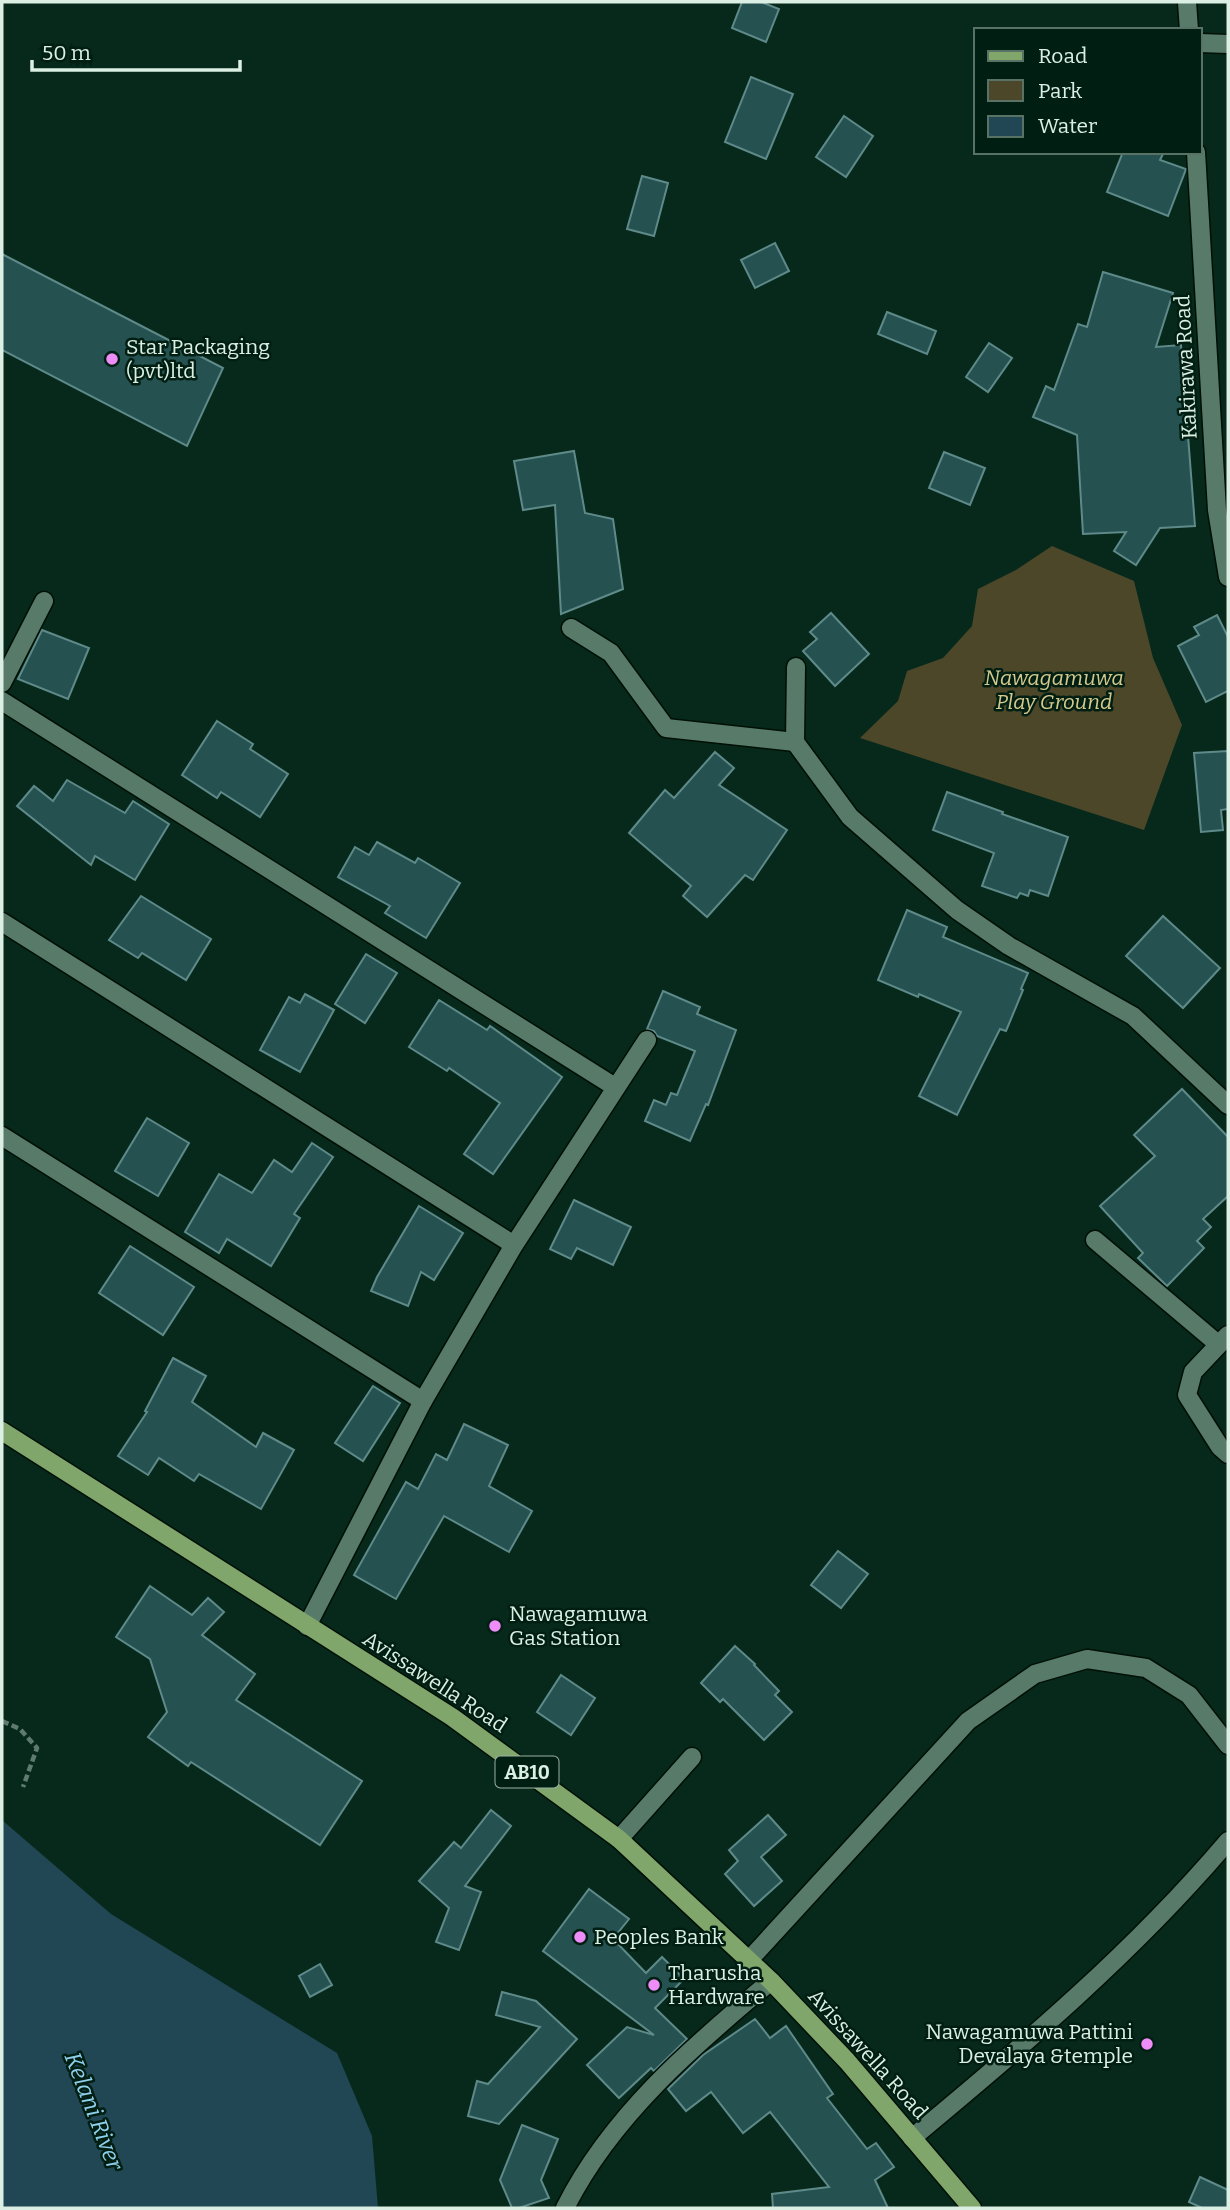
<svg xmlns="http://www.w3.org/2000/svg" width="1230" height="2210" font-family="Bitter,serif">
<rect width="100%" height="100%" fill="#07291b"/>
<path fill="#4d4729" d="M1052 546 1134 581 1153 658 1182 725 1144 830 860 738 898 701 907 671 943 658 972 626 978 589 1016 570Z"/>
<path fill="#214654" d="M2 1820 111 1914 337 2053 372 2136 378 2208H2Z"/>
<g fill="#255151" stroke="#5e8a89" stroke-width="2">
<path d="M742 2H761L779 9 766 42 732 28Z"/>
<path d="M751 77 793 94 766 159 725 142Z"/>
<path d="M844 116 873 136 846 177 816 157Z"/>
<path d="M1123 152H1164L1160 160 1186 169 1168 216 1107 192Z"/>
<path d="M642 176 668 183 654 236 627 229Z"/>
<path d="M775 243 789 271 755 288 741 260Z"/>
<path d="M2 254 223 368 187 446 2 350Z"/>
<path d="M1103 272 1173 293 1156 347 1181 345 1195 526 1160 528 1136 565 1114 551 1126 532 1083 534 1077 435 1033 417 1046 386 1054 390 1078 324 1087 327Z"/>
<path d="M887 312 936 331 927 354 878 334Z"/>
<path d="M989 343 1012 358 988 392 966 377Z"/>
<path d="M574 451 585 513 613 519 623 589 561 614 555 505 523 510 514 461Z"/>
<path d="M944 452 985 468 970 505 929 488Z"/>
<path d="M831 613 869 654 835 686 803 651 817 639 810 632Z"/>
<path d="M1217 615 1228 637V691L1206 702 1178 646 1199 635 1194 627Z"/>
<path d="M42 630 89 648 68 699 18 679Z"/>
<path d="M217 721 253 744 250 749 288 774 260 817 221 792 217 798 182 775Z"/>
<path d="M1228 751V809L1221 810 1223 830 1201 832 1194 753Z"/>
<path d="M715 752 734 768 719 785 787 830 753 880 745 875 707 917 683 896 691 886 629 833 665 790 674 798Z"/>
<path d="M67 780 125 813 133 801 169 824 135 880 95 856 91 865 17 806 34 786 53 801Z"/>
<path d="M947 792 1003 812 1002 814 1068 837 1048 896 1030 890 1028 896 1020 893 1017 898 982 886 994 853 933 830Z"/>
<path d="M377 842 415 863 418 858 460 883 426 938 385 913 390 906 338 877 355 847 369 855Z"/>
<path d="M141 896 211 939 186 980 142 953 138 958 109 940Z"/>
<path d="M907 910 947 927 943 937 1028 973 1021 989 1023 990 1006 1031 1000 1029 957 1115 919 1096 961 1012 919 994 918 997 878 980Z"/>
<path d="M1163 916 1220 968 1183 1008 1126 956Z"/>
<path d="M366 954 397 973 365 1023 335 1004Z"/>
<path d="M663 991 700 1007 697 1014 736 1030 708 1105 706 1104 690 1141 645 1121 654 1100 666 1105 671 1093 677 1095 695 1051 657 1036 654 1031 647 1029Z"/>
<path d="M305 994 334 1010 300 1072 260 1050 289 997 300 1003Z"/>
<path d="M439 1000 487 1030 490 1026 562 1077 493 1174 464 1154 500 1103 449 1068 447 1071 409 1047Z"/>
<path d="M1182 1089 1228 1137V1196L1203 1219 1211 1227 1197 1241 1204 1248 1167 1286 1138 1258 1143 1253 1100 1206 1155 1156 1134 1135Z"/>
<path d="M147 1118 189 1143 158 1196 115 1171Z"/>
<path d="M312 1143 333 1157 294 1214 300 1218 271 1266 227 1239 219 1253 185 1232 219 1174 252 1193 274 1160 292 1172Z"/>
<path d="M574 1200 631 1227 613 1265 577 1248 571 1259 550 1249Z"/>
<path d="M419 1206 463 1233 434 1280 421 1272 408 1306 371 1291 377 1277Z"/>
<path d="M130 1246 194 1287 163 1335 99 1293Z"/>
<path d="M173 1358 206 1376 192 1402 256 1447 263 1433 294 1450 261 1509 199 1474 194 1481 159 1458 148 1475 118 1456 147 1412 145 1411Z"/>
<path d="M373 1386 400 1403 363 1461 335 1443Z"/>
<path d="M464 1424 508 1445 489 1486 532 1511 509 1552 444 1516 396 1599 354 1575 406 1482 418 1489 436 1454 447 1460Z"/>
<path d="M838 1551 868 1574 841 1608 811 1585Z"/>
<path d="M150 1586 192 1615 208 1598 224 1612 202 1635 255 1674 236 1700 362 1781 320 1845 191 1762 188 1766 148 1737 167 1712 150 1659 116 1637Z"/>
<path d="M735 1646 755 1664 754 1665 779 1691 775 1695 792 1712 764 1740 723 1699 720 1702 701 1683Z"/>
<path d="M561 1675 595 1698 571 1735 537 1712Z"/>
<path d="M491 1810 511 1826 465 1886 481 1892 459 1950 436 1942 449 1908 419 1881 454 1842 461 1848Z"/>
<path d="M768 1815 786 1835 761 1857 782 1881 754 1906 725 1874 738 1861 729 1850Z"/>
<path d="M589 1889 629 1919 613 1939 646 1973 662 1957 684 1979 655 2008 687 2039 654 2071 651 2068 619 2098 587 2065 627 2027 654 2035 543 1951Z"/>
<path d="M320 1964 332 1985 310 1997 299 1976Z"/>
<path d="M502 1992 536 2001 577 2039 499 2124 468 2116 477 2081 488 2084 540 2027 496 2015Z"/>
<path d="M755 2019 770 2038 786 2026 833 2094 827 2098 867 2149 876 2143 894 2167 875 2180 888 2208H773L772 2194 829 2187 770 2112 743 2133 711 2092 686 2111 668 2089 703 2055Z"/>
<path d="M522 2125 558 2139 541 2180 549 2198 519 2208H512L500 2180Z"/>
<path d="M1200 2177 1228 2190V2208H1202L1189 2202Z"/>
</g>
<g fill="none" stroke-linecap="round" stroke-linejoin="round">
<defs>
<g id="minor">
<path d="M1187 2 1189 30"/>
<path d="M1200 43 1228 44"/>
<path d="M1196 152 1217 510 1228 577"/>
<path d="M571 628 611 653 666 728 795 742"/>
<path d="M796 667 795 742 850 817 957 910 1009 946 1133 1016 1228 1105"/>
<path d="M2 683 44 601"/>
<path d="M2 701 615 1087"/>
<path d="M2 922 514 1245"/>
<path d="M2 1136 423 1401"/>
<path d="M1095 1240 1218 1344"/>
<path d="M1228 1335 1193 1372 1187 1395 1220 1447 1228 1454"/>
<path d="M307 1626 423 1401 514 1245 647 1040"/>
<path d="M619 1839 692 1757"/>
<path d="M750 1959 968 1721 1035 1674 1087 1659 1146 1668 1189 1695 1228 1745"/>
<path d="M912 2138C1024 2045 1134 1952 1228 1841"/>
<path d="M565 2208C611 2116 693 2046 771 1981"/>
</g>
<path id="major" d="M2 1431 452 1717 619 1839 771 1981 847 2061 972 2208"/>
</defs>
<use href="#minor" stroke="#001007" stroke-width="21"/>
<use href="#major" stroke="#001007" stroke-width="21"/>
<path stroke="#5f7b6e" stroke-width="4.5" stroke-dasharray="7 3.5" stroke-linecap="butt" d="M2 1721 20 1729 37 1748 23 1787"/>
<use href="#minor" stroke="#587a69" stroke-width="18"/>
<use href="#major" stroke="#80a66b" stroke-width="18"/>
</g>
<g fill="#ee8cf8" stroke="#001f12" stroke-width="2.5">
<circle cx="112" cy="359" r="7"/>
<circle cx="495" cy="1626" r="7"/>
<circle cx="580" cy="1937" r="7"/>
<circle cx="654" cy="1985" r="7"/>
<circle cx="1147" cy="2044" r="7"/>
</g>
<g text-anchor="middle" stroke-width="5" stroke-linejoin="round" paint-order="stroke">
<rect fill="#001f12" stroke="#9ab1a5" stroke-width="2" x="495.5" y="1756.5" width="63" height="31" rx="5"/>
<g font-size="19" font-weight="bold" fill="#dcefe4">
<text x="527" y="1779">AB10</text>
</g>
<g font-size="21" fill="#dcefe4" stroke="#001f12" text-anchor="start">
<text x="126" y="354">Star Packaging<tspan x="126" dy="24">(pvt)ltd</tspan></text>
<text x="509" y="1621">Nawagamuwa<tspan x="509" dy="24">Gas Station</tspan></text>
<text x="594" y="1944">Peoples Bank</text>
<text x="668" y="1980">Tharusha<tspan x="668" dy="24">Hardware</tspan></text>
<text x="1133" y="2039" text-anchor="end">Nawagamuwa Pattini<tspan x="1133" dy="24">Devalaya &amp;temple</tspan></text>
</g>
<g font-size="21" fill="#dcefe4" stroke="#001f12">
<text transform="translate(1186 367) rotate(-93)" y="7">Kakirawa Road</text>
<text transform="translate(435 1682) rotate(33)" y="7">Avissawella Road</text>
<text transform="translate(868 2054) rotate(48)" y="7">Avissawella Road</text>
</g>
<g font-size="21" font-style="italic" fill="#d5c98e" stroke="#001f12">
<text x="1054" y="685">Nawagamuwa<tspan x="1054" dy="24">Play Ground</tspan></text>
</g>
<g font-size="23" font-style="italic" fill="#8ed0ed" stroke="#001f12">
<text transform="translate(94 2111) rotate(69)" y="8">Kelani River</text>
</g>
</g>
<rect width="1230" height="2210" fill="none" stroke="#dcefe4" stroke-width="7"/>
<rect x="974" y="28" width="228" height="126" fill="#001f12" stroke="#587266" stroke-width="2"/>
<rect x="988" y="51" width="35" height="10" fill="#80a66b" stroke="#587266" stroke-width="2"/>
<text x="1038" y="63" font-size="21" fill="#dcefe4">Road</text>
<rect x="988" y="80" width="35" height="21" fill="#4d4729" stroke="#587266" stroke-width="2"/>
<text x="1038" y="98" font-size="21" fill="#dcefe4">Park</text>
<rect x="988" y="116" width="35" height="21" fill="#214654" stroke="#587266" stroke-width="2"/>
<text x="1038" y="133" font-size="21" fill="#dcefe4">Water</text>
<path d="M32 60v10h208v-10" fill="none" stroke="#dcefe4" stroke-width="3.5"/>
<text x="42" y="60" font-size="21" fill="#dcefe4" stroke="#001f12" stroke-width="5" paint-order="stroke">50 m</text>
</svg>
